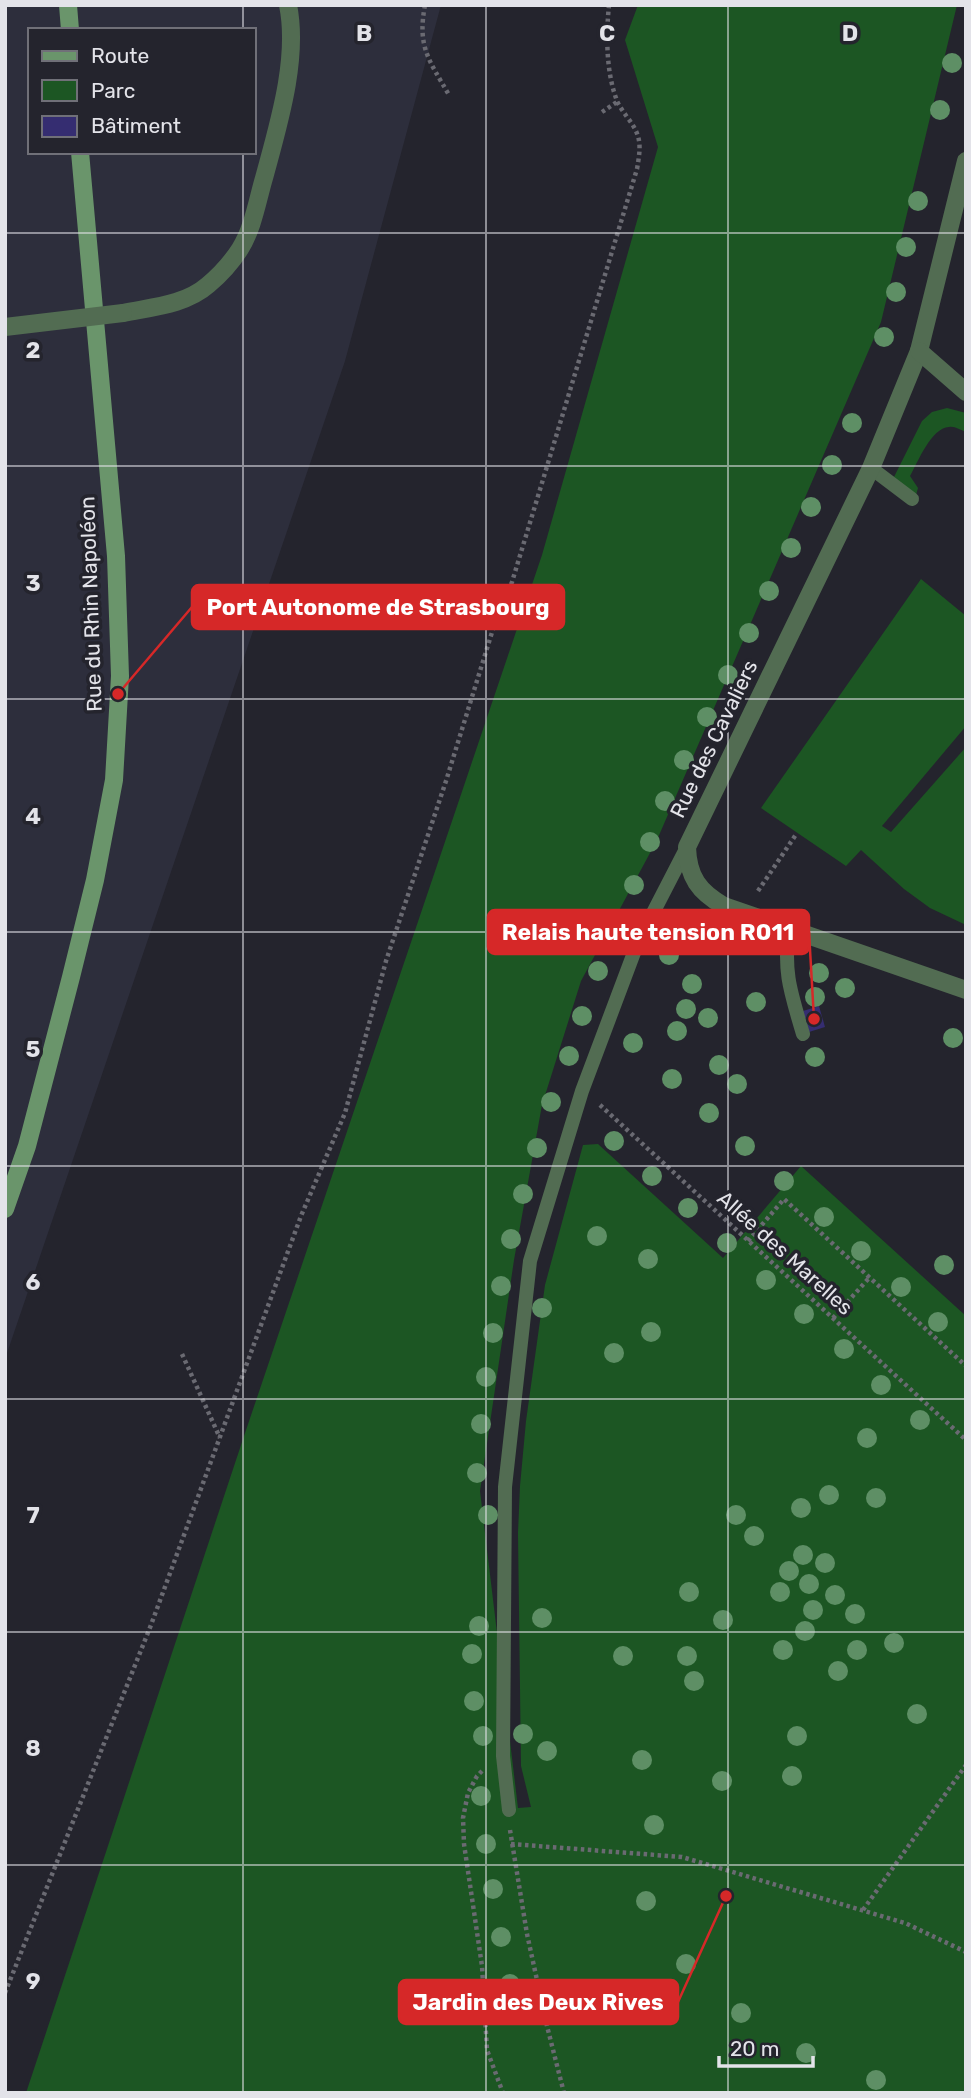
<svg xmlns="http://www.w3.org/2000/svg" width="971" height="2098" font-family="Rubik,sans-serif">
<rect width="100%" height="100%" fill="#24242d"/>
<path fill="#2d2e3c" fill-rule="evenodd" d="M5 5H441L345 361 5 1359ZM30 30H254V152H30Z"/>
<g fill="#1c5623">
<path d="M638 5H957L881 322 657 840 581 981 542 1105 514 1260 480 1491 518 1808 531 1807 521 1766 518 1533 520 1486 526 1421 545 1285 583 1145 598 1144 723 1258 801 1166 966 1316V2093H26L244 1436 542 555 658 147 625 40Z"/>
<path d="M947 408 966 413V432C960 430 955 426 949 427 931 428 918 462 910 476L918 488 916 495 894 477 922 421 932 412Z"/>
<path d="M921 579 966 616V726L882 826 891 832 966 747V925L930 908 904 889 861 850 846 866 761 808Z"/>
</g>
<path fill="#352d71" d="M819 1006 825 1027 809 1032 803 1011Z"/>
<g fill="none" stroke-linecap="round" stroke-linejoin="round">
<g stroke="#6a6a72" stroke-width="4.5" stroke-dasharray="3.5 3.5" stroke-linecap="butt">
<path d="M425 5C417 47 429 60 449 95"/>
<path d="M602 112 617 102"/>
<path d="M758 891 797 833"/>
<path d="M600 1105 966 1440"/>
<path d="M748 1241 784 1199 966 1366"/>
<path d="M833 1318 869 1278"/>
<path d="M182 1354 220 1438"/>
<path d="M482 1771 477 1776 468 1793 463 1818 464 1844 482 1966 487 2050 503 2093"/>
<path d="M510 1830 527 1934 547 2026 564 2093"/>
<path d="M511 1844 682 1857 905 1923 966 1952"/>
<path d="M863 1910 966 1765"/>
<path d="M5 1993 151 1625 301 1216 345 1113 386 961 446 781 493 629 512 582 637 169C641 146 642 136 627 117 623 111 618 105 616 98 606 70 606 35 609 5"/>
</g>
<g stroke="#526c52" stroke-width="14">
<path d="M871 468 912 499"/>
<path d="M789 929C783 973 791 993 803 1034"/>
<path d="M509 1810 503 1756 505 1487 530 1261 582 1091 638 942 687 847"/>
</g>
<g stroke="#526c52" stroke-width="18">
<path d="M966 161 919 351 871 468 687 847C688 877 699 892 724 906L966 990"/>
<path d="M123 313C152 307 185 305 208 285 220 275 231 263 240 249 253 228 257 202 264 178 278 126 299 59 288 5"/>
<path d="M919 351 966 392"/>
</g>
<g stroke="#6a956b" stroke-width="18">
<path d="M68 5 70 30"/>
<path d="M5 1209 27 1146 71 977 95 880 114 780 120 676 116 556 80 152"/>
</g>
<path stroke="#526c52" stroke-width="18" d="M5 327 123 313"/>
</g>
<g fill="#5e8f65">
<circle cx="952" cy="63" r="10"/>
<circle cx="940" cy="110" r="10"/>
<circle cx="918" cy="201" r="10"/>
<circle cx="906" cy="247" r="10"/>
<circle cx="896" cy="292" r="10"/>
<circle cx="884" cy="337" r="10"/>
<circle cx="852" cy="423" r="10"/>
<circle cx="832" cy="465" r="10"/>
<circle cx="811" cy="507" r="10"/>
<circle cx="791" cy="548" r="10"/>
<circle cx="769" cy="591" r="10"/>
<circle cx="749" cy="633" r="10"/>
<circle cx="728" cy="675" r="10"/>
<circle cx="707" cy="717" r="10"/>
<circle cx="684" cy="760" r="10"/>
<circle cx="665" cy="801" r="10"/>
<circle cx="650" cy="842" r="10"/>
<circle cx="634" cy="885" r="10"/>
<circle cx="669" cy="955" r="10"/>
<circle cx="598" cy="971" r="10"/>
<circle cx="819" cy="973" r="10"/>
<circle cx="692" cy="984" r="10"/>
<circle cx="845" cy="988" r="10"/>
<circle cx="815" cy="997" r="10"/>
<circle cx="756" cy="1002" r="10"/>
<circle cx="686" cy="1009" r="10"/>
<circle cx="582" cy="1016" r="10"/>
<circle cx="708" cy="1018" r="10"/>
<circle cx="677" cy="1031" r="10"/>
<circle cx="953" cy="1038" r="10"/>
<circle cx="633" cy="1043" r="10"/>
<circle cx="569" cy="1056" r="10"/>
<circle cx="815" cy="1057" r="10"/>
<circle cx="719" cy="1065" r="10"/>
<circle cx="672" cy="1079" r="10"/>
<circle cx="737" cy="1084" r="10"/>
<circle cx="551" cy="1102" r="10"/>
<circle cx="709" cy="1113" r="10"/>
<circle cx="614" cy="1141" r="10"/>
<circle cx="745" cy="1146" r="10"/>
<circle cx="537" cy="1148" r="10"/>
<circle cx="652" cy="1176" r="10"/>
<circle cx="784" cy="1181" r="10"/>
<circle cx="523" cy="1194" r="10"/>
<circle cx="688" cy="1208" r="10"/>
<circle cx="824" cy="1217" r="10"/>
<circle cx="597" cy="1236" r="10"/>
<circle cx="511" cy="1239" r="10"/>
<circle cx="727" cy="1243" r="10"/>
<circle cx="861" cy="1251" r="10"/>
<circle cx="648" cy="1259" r="10"/>
<circle cx="944" cy="1265" r="10"/>
<circle cx="766" cy="1280" r="10"/>
<circle cx="501" cy="1286" r="10"/>
<circle cx="901" cy="1287" r="10"/>
<circle cx="542" cy="1308" r="10"/>
<circle cx="804" cy="1314" r="10"/>
<circle cx="938" cy="1322" r="10"/>
<circle cx="651" cy="1332" r="10"/>
<circle cx="493" cy="1333" r="10"/>
<circle cx="844" cy="1349" r="10"/>
<circle cx="614" cy="1353" r="10"/>
<circle cx="486" cy="1377" r="10"/>
<circle cx="881" cy="1385" r="10"/>
<circle cx="920" cy="1420" r="10"/>
<circle cx="481" cy="1424" r="10"/>
<circle cx="867" cy="1438" r="10"/>
<circle cx="477" cy="1473" r="10"/>
<circle cx="829" cy="1495" r="10"/>
<circle cx="876" cy="1498" r="10"/>
<circle cx="801" cy="1508" r="10"/>
<circle cx="488" cy="1515" r="10"/>
<circle cx="736" cy="1515" r="10"/>
<circle cx="754" cy="1536" r="10"/>
<circle cx="803" cy="1555" r="10"/>
<circle cx="825" cy="1563" r="10"/>
<circle cx="789" cy="1571" r="10"/>
<circle cx="809" cy="1584" r="10"/>
<circle cx="689" cy="1592" r="10"/>
<circle cx="780" cy="1592" r="10"/>
<circle cx="835" cy="1595" r="10"/>
<circle cx="813" cy="1610" r="10"/>
<circle cx="855" cy="1614" r="10"/>
<circle cx="542" cy="1618" r="10"/>
<circle cx="723" cy="1620" r="10"/>
<circle cx="479" cy="1626" r="10"/>
<circle cx="805" cy="1631" r="10"/>
<circle cx="894" cy="1643" r="10"/>
<circle cx="783" cy="1650" r="10"/>
<circle cx="857" cy="1650" r="10"/>
<circle cx="472" cy="1654" r="10"/>
<circle cx="623" cy="1656" r="10"/>
<circle cx="687" cy="1656" r="10"/>
<circle cx="838" cy="1671" r="10"/>
<circle cx="694" cy="1681" r="10"/>
<circle cx="474" cy="1701" r="10"/>
<circle cx="917" cy="1714" r="10"/>
<circle cx="523" cy="1734" r="10"/>
<circle cx="483" cy="1736" r="10"/>
<circle cx="797" cy="1736" r="10"/>
<circle cx="547" cy="1751" r="10"/>
<circle cx="642" cy="1760" r="10"/>
<circle cx="792" cy="1776" r="10"/>
<circle cx="722" cy="1781" r="10"/>
<circle cx="481" cy="1796" r="10"/>
<circle cx="654" cy="1825" r="10"/>
<circle cx="486" cy="1844" r="10"/>
<circle cx="493" cy="1889" r="10"/>
<circle cx="646" cy="1901" r="10"/>
<circle cx="501" cy="1937" r="10"/>
<circle cx="686" cy="1964" r="10"/>
<circle cx="510" cy="1984" r="10"/>
<circle cx="741" cy="2013" r="10"/>
<circle cx="806" cy="2053" r="10"/>
<circle cx="876" cy="2080" r="10"/>
</g>
<path fill="none" stroke="#e3e3e9" stroke-width="2" stroke-opacity="0.55" d="M243 5V30M486 5V2093M728 5V2093M243 152V2093M5 233H966M5 466H966M5 699H966M5 932H966M5 1166H966M5 1399H966M5 1632H966M5 1865H966"/>
<g text-anchor="middle" stroke-width="7" stroke-linejoin="round" paint-order="stroke">
<g font-size="21" fill="#e3e3e9" stroke="#24242d">
<text transform="translate(91 604) rotate(-92)" y="7">Rue du Rhin Napoléon</text>
<text transform="translate(714 739) rotate(-64)" y="7">Rue des Cavaliers</text>
<text transform="translate(785 1253) rotate(42)" y="7">Allée des Marelles</text>
</g>
</g>
<g font-size="23" text-anchor="middle" font-weight="bold" fill="#e3e3e9" stroke="#24242d" stroke-width="7" stroke-linejoin="round" paint-order="stroke">
<text x="364" y="41">B</text>
<text x="607" y="41">C</text>
<text x="850" y="41">D</text>
<text x="33" y="358">2</text>
<text x="33" y="591">3</text>
<text x="33" y="824">4</text>
<text x="33" y="1057">5</text>
<text x="33" y="1290">6</text>
<text x="33" y="1523">7</text>
<text x="33" y="1756">8</text>
<text x="33" y="1989">9</text>
</g>
<path fill="none" stroke="#d62828" stroke-width="2.5" d="M118 694L192 607M814 1019L809 932M726 1896L678 2002"/>
<g fill="#d62828" stroke="#24242d" stroke-width="2.5">
<circle cx="118" cy="694" r="7"/>
<circle cx="814" cy="1019" r="7"/>
<circle cx="726" cy="1896" r="7"/>
</g>
<g fill="#d62828" stroke="#d62828" stroke-width="2.5">
<rect x="192" y="585" width="372" height="44" rx="7"/>
<rect x="488" y="910" width="321" height="44" rx="7"/>
<rect x="399" y="1980" width="279" height="44" rx="7"/>
</g>
<g font-size="23" text-anchor="middle" font-weight="bold" fill="#fff">
<text x="378" y="615">Port Autonome de Strasbourg</text>
<text x="648" y="940">Relais haute tension R011</text>
<text x="538" y="2010">Jardin des Deux Rives</text>
</g>
<rect width="971" height="2098" fill="none" stroke="#e3e3e9" stroke-width="14"/>
<rect x="28" y="28" width="228" height="126" fill="#24242d" stroke="#707078" stroke-width="2"/>
<rect x="42" y="51" width="35" height="10" fill="#6a956b" stroke="#707078" stroke-width="2"/>
<text x="91" y="63" font-size="21" fill="#e3e3e9">Route</text>
<rect x="42" y="80" width="35" height="21" fill="#1c5623" stroke="#707078" stroke-width="2"/>
<text x="91" y="98" font-size="21" fill="#e3e3e9">Parc</text>
<rect x="42" y="116" width="35" height="21" fill="#352d71" stroke="#707078" stroke-width="2"/>
<text x="91" y="133" font-size="21" fill="#e3e3e9">Bâtiment</text>
<path d="M719 2056v10h94v-10" fill="none" stroke="#e3e3e9" stroke-width="3.5"/>
<text x="730" y="2056" font-size="21" fill="#e3e3e9" stroke="#24242d" stroke-width="5" paint-order="stroke">20 m</text>
</svg>
